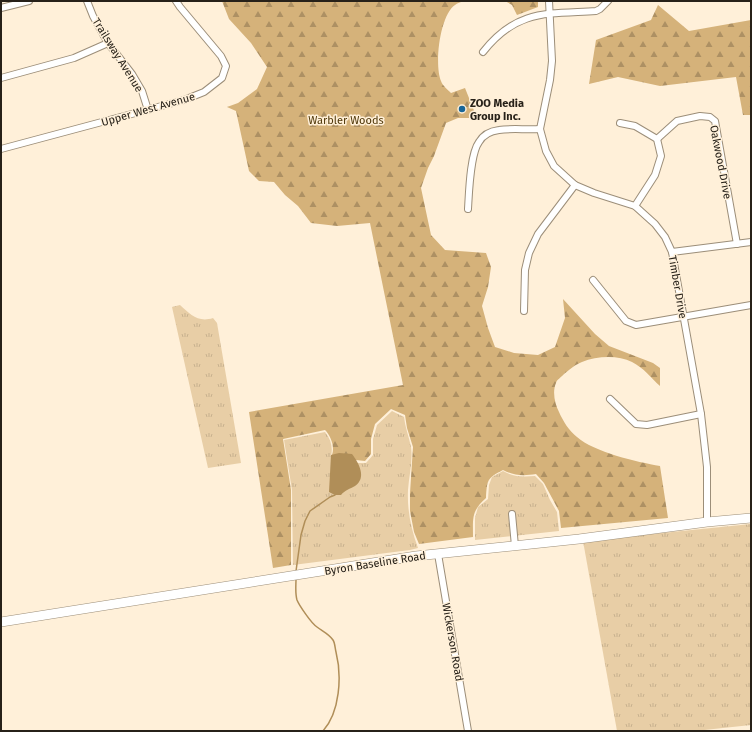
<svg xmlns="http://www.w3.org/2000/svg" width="752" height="732" font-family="'Fira Sans',sans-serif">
<defs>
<pattern id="grass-tufts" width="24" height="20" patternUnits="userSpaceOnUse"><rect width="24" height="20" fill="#e8cea6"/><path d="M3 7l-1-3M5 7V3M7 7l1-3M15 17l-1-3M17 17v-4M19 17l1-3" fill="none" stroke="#c7b18e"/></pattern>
<pattern id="forest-firs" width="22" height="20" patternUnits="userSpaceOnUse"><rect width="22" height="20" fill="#d5b27a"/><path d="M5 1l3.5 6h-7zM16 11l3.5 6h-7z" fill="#ad9063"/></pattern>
</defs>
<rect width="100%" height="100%" fill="#fff0d9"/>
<g fill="url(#grass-tufts)">
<path d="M180 305C190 314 198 323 213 318L217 323 241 463 208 468 172 307Z"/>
<path d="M392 411 404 417C405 427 409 437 411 447 413 461 409 476 408 490 407 510 411 529 418 548L410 550 293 565 292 490 284 440 325 432C331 439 333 448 331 456L357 463H366L373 455V439L377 425Z"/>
<path d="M503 471C514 477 523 477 535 476L543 484 550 500 557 512 559 531 475 540V518L478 507 488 499 489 485 492 477Z"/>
<path d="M751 524V725L695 731H617L583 541Z"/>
</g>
<g fill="url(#forest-firs)">
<path d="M222 1H464C461 2 457 3 455 5 440 15 434 64 441 81 442 85 448 90 451 93L465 88 477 118H458L446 123 434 156 428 168 421 188 431 235 445 250 486 253 491 267 488 287 482 306 488 328 495 347 514 353 538 355 555 347 565 318 563 299 595 334 609 346 653 363 660 368V386C651 378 644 368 632 362 618 355 597 356 582 362 576 364 569 370 564 374 562 377 557 379 556 383 552 392 555 404 559 412 563 421 569 431 577 437 594 452 637 462 660 466L668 518 561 528 559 511 544 483 536 474C524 476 514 476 503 470 487 478 487 480 486 498 471 511 473 519 473 537L419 544 414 532 410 511V493L413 447 407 428 405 415 391 409 375 424 371 439V454L365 461 347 459 332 455C335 447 331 436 325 430L283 439 291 490V565L273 568 249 412 403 385 370 223 337 226 311 223 298 206 285 195 274 182 259 181 249 171 236 111 227 107 238 103 257 89 267 67 251 43 229 19Z"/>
<path d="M505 1H538V7L517 15 512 5Z"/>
<path d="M658 5 689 31 751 20V115H743L736 77 660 86 618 77 589 84 596 40 651 20Z"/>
</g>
<path fill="#b08e58" d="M339 453 352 454C359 463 367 478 355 486 350 489 345 490 341 495H335L329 492 331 455Z"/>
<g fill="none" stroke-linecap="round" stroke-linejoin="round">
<g stroke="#b08e58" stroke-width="1.5">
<path d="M296 571 301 535 305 521 310 511 330 497 335 495"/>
<path d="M296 579C296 586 295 593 297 600 299 605 311 623 317 627 322 631 329 634 333 640 335 643 335 648 336 652 342 676 340 712 323 731"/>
</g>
<defs>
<g id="street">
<path d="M87 1 93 16 108 43 132 74 142 91 148 110"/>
<path d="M549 1 552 61 550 80 540 129 546 151 554 166 575 185 594 193 635 206 655 224 665 237 672 252 701 414 707 467V522"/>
<path d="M1 8 29 1"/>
<path d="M483 52C517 9 547 14 596 11L600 9 608 1"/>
<path d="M1 78 74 58 108 43"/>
<path d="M620 123 635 126 657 139 661 156 655 175 635 206"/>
<path d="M657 139 677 121 700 116 710 117 715 121 737 244"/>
<path d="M1 149 184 100 204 92 222 78 226 66 221 56 180 7 176 1"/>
<path d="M468 209C469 193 470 154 479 142 483 135 491 131 499 130 512 128 526 130 540 129"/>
<path d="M672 252 751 242"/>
<path d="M593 280 626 321 636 325 751 305"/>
<path d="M524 311 525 270 529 253 538 234 575 185"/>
<path d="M610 399 636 424 647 425 701 414"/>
<path d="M512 514 515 546"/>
<path d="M438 554 468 731"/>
</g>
<path id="secondary" d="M1 622 416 556 579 539 707 522 751 518"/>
</defs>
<use href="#street" stroke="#9c8e79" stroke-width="8"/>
<use href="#secondary" stroke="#9c8e79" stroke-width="10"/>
<use href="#street" stroke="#fff" stroke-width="6"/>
<use href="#secondary" stroke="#fff" stroke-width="9"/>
</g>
<circle fill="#196698" stroke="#fff0d9" stroke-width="1.5" cx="462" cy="109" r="4"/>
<g text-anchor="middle" stroke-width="3" stroke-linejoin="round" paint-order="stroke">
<g font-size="11" fill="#272119" stroke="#fff0d9">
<text transform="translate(118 55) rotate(58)" y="4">Trailsway Avenue</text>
<text transform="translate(148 109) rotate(-16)" y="4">Upper West Avenue</text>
<text transform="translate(721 162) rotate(79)" y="4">Oakwood Drive</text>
<text transform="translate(678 287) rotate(80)" y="4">Timber Drive</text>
<text transform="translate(375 563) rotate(-9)" y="4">Byron Baseline Road</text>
<text transform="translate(453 642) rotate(80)" y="4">Wickerson Road</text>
</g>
<g font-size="11" font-weight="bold" fill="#272119" stroke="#fff0d9" text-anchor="start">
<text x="470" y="107">ZOO Media<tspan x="470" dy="13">Group Inc.</tspan></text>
</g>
<g font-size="11" fill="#4e3607" stroke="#fff0d9">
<text x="346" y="124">Warbler Woods</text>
</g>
</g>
<rect width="752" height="732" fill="none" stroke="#272119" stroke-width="4"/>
</svg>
